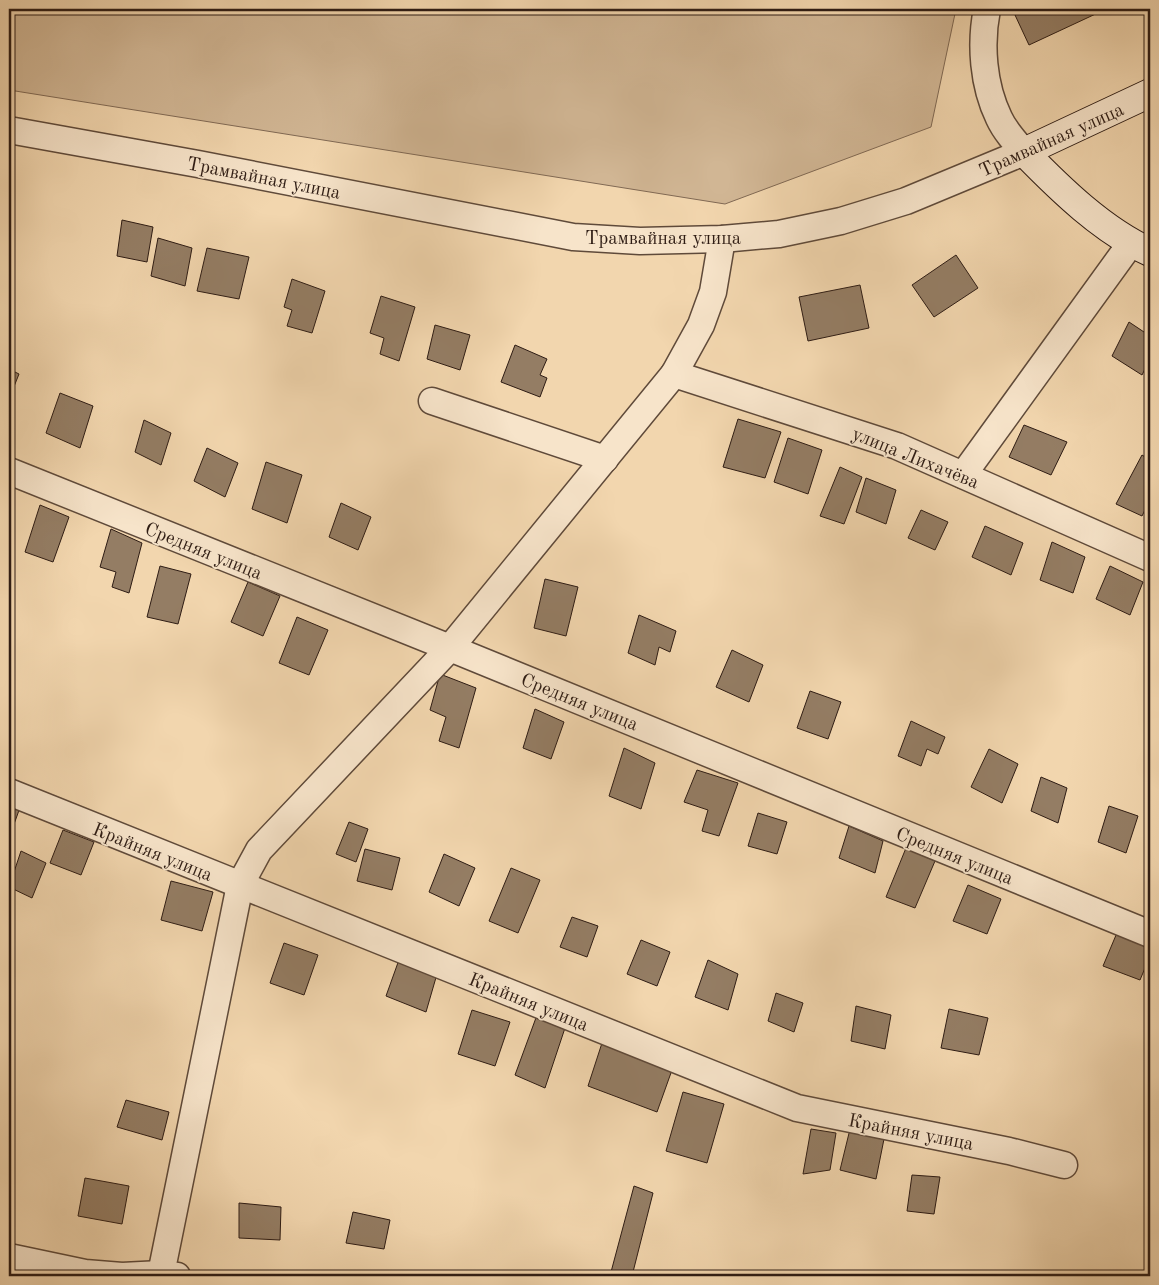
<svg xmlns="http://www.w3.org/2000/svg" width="1159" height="1285" font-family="'Old Standard TT',serif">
<rect width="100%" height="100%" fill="#f2d6ae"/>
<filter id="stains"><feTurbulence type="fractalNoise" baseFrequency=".004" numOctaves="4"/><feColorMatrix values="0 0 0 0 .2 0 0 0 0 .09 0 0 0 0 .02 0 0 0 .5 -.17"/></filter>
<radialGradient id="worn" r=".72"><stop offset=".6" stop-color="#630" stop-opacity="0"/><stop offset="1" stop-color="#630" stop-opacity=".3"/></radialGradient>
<path fill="#d1b694" stroke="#806954" d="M9 9H956L931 127 725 204 9 90Z"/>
<g fill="#947d64" stroke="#2e1c14">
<path d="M1028 9H1101L1102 11 1029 45 1015 15Z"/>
<path d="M122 220 153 227 147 262 117 256Z"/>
<path d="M158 238 192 248 185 286 151 276Z"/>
<path d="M207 248 249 257 239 299 197 291Z"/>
<path d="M956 255 978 288 934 317 912 285Z"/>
<path d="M292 279 325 291 312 333 287 326 292 310 284 307Z"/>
<path d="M860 285 869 328 808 341 799 297Z"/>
<path d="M381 296 415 307 399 361 380 354 384 338 370 333Z"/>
<path d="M1129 322 1150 336V359L1142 375 1112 356Z"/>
<path d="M435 325 470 335 460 370 427 359Z"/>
<path d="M515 345 547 359 540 375 547 378 540 397 501 382Z"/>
<path d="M9 369 19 374 9 399Z"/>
<path d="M60 393 93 406 80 448 46 433Z"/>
<path d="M738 419 781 432 765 478 723 467Z"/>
<path d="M144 420 171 433 161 465 135 452Z"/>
<path d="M1024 425 1067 442 1051 475 1009 457Z"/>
<path d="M788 438 822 450 808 494 774 482Z"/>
<path d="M207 448 238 463 225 497 194 481Z"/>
<path d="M1142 455 1150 460V500L1142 516 1116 504Z"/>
<path d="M266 462 302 475 287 523 252 509Z"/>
<path d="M840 467 862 477 844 524 820 516Z"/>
<path d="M866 478 896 490 886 524 856 512Z"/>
<path d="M341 503 371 517 358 550 329 537Z"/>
<path d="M40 505 69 517 53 562 25 552Z"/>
<path d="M921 510 948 522 935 550 908 538Z"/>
<path d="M985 526 1023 543 1011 575 972 557Z"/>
<path d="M111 529 142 543 129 593 112 587 116 572 100 567Z"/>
<path d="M1052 542 1085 557 1073 593 1040 580Z"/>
<path d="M160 566 191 574 178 624 147 617Z"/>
<path d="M1110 566 1143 582 1130 615 1096 599Z"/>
<path d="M545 579 578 587 566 636 534 628Z"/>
<path d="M248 582 280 596 263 636 231 622Z"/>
<path d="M639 615 676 631 670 652 659 647 655 665 628 653Z"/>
<path d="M297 617 328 630 309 675 279 663Z"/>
<path d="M732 650 763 665 749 702 716 687Z"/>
<path d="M440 674 476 688 459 748 439 741 446 717 430 710Z"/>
<path d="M810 691 841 702 828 739 797 728Z"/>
<path d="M535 709 564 722 551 759 523 748Z"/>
<path d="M911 721 945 737 938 754 927 749 921 766 898 756Z"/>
<path d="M624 748 655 763 641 809 609 796Z"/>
<path d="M989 749 1018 764 1002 803 971 787Z"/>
<path d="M697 770 738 783 719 836 702 831 708 810 684 802Z"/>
<path d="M1041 777 1067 788 1058 823 1031 811Z"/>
<path d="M9 796 22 802 9 838Z"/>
<path d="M1109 806 1138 816 1126 853 1098 842Z"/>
<path d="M758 813 787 822 777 854 748 846Z"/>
<path d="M349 822 368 829 356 862 336 854Z"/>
<path d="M849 826 883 841 875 873 839 858Z"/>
<path d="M63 830 94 842 81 875 50 863Z"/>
<path d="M906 848 935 861 915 908 886 897Z"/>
<path d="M365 849 400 858 392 890 357 881Z"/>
<path d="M21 851 46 863 32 898 9 887Z"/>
<path d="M444 854 475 868 459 906 429 892Z"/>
<path d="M511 868 540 880 518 933 489 921Z"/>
<path d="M171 881 213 892 202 931 161 920Z"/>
<path d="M968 885 1001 899 987 934 953 921Z"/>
<path d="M572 917 598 926 587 957 560 947Z"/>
<path d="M1119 928 1150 942V956L1140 980 1103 966Z"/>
<path d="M641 940 670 952 657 986 627 974Z"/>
<path d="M284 943 318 955 304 995 270 983Z"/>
<path d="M400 957 437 974 426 1012 386 996Z"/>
<path d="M708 960 738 974 728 1010 695 997Z"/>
<path d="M776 993 803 1003 794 1032 768 1021Z"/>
<path d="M856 1006 891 1015 885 1049 851 1041Z"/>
<path d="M949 1009 988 1018 979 1055 941 1048Z"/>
<path d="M472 1010 510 1022 495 1066 458 1054Z"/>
<path d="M537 1015 565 1028 545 1088 515 1075Z"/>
<path d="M602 1043 672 1070 657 1112 588 1086Z"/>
<path d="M683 1092 724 1104 707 1163 666 1151Z"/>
<path d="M126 1100 169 1112 162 1140 117 1127Z"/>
<path d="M851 1125 885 1134 876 1179 840 1170Z"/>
<path d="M811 1129 836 1133 830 1170 803 1174Z"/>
<path d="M912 1175 940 1177 934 1214 907 1211Z"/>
<path d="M85 1178 129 1186 122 1224 78 1216Z"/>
<path d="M634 1186 653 1193 632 1276H621L611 1272Z"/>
<path d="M239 1203 281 1207 280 1240 239 1238Z"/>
<path d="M353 1212 390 1220 384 1249 346 1243Z"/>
</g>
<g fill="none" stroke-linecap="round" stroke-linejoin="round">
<defs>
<g id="street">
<path d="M9 130 198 164 573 237 640 241 722 239 779 234 841 221 906 201 1024 152C1015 142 1005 131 999 118 983 85 980 44 987 9"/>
<path d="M674 374 897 446 1150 558"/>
<path d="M432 401 605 459"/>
<path d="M9 471 450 648 1150 934"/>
<path d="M963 475 1131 243"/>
<path d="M9 792 797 1108 1009 1151 1064 1165"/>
<path d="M9 1257 85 1273 122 1276 161 1274 177 1276"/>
<path d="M161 1274 240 885 259 850 450 648 674 374 701 325 713 292 722 239"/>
</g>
<path id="secondary" d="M1150 93 1024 152C1060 189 1103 231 1150 252"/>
</defs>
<use href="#street" stroke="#5f4a3a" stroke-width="29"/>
<use href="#secondary" stroke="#2e1c14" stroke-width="30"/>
<use href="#street" stroke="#f7e4ca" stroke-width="26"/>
<use href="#secondary" stroke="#f7e4ca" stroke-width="28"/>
</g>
<g text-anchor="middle" stroke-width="4" stroke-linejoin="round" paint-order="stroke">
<g font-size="19" fill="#2e1c14" stroke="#f7e4ca">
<text transform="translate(1051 139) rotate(-24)" y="7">Трамвайная улица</text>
<text transform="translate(264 177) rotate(11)" y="7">Трамвайная улица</text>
<text x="663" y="244">Трамвайная улица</text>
<text transform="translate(916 457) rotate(22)" y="7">улица Лихачёва</text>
<text transform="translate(204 550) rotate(22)" y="7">Средняя улица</text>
<text transform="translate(580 701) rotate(22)" y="7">Средняя улица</text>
<text transform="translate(153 851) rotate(22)" y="7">Крайняя улица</text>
<text transform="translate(955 855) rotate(22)" y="7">Средняя улица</text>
<text transform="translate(529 1001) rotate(22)" y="7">Крайняя улица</text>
<text transform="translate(911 1131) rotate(11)" y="7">Крайняя улица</text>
</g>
</g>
<rect width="1159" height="1285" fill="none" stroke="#f2d6ae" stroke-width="30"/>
<rect x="10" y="10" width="1139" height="1265" fill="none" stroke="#2e1c14" stroke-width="2.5"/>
<rect x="15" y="15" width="1129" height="1255" fill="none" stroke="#2e1c14"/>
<rect width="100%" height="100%" filter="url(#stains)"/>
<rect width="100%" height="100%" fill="url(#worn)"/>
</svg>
